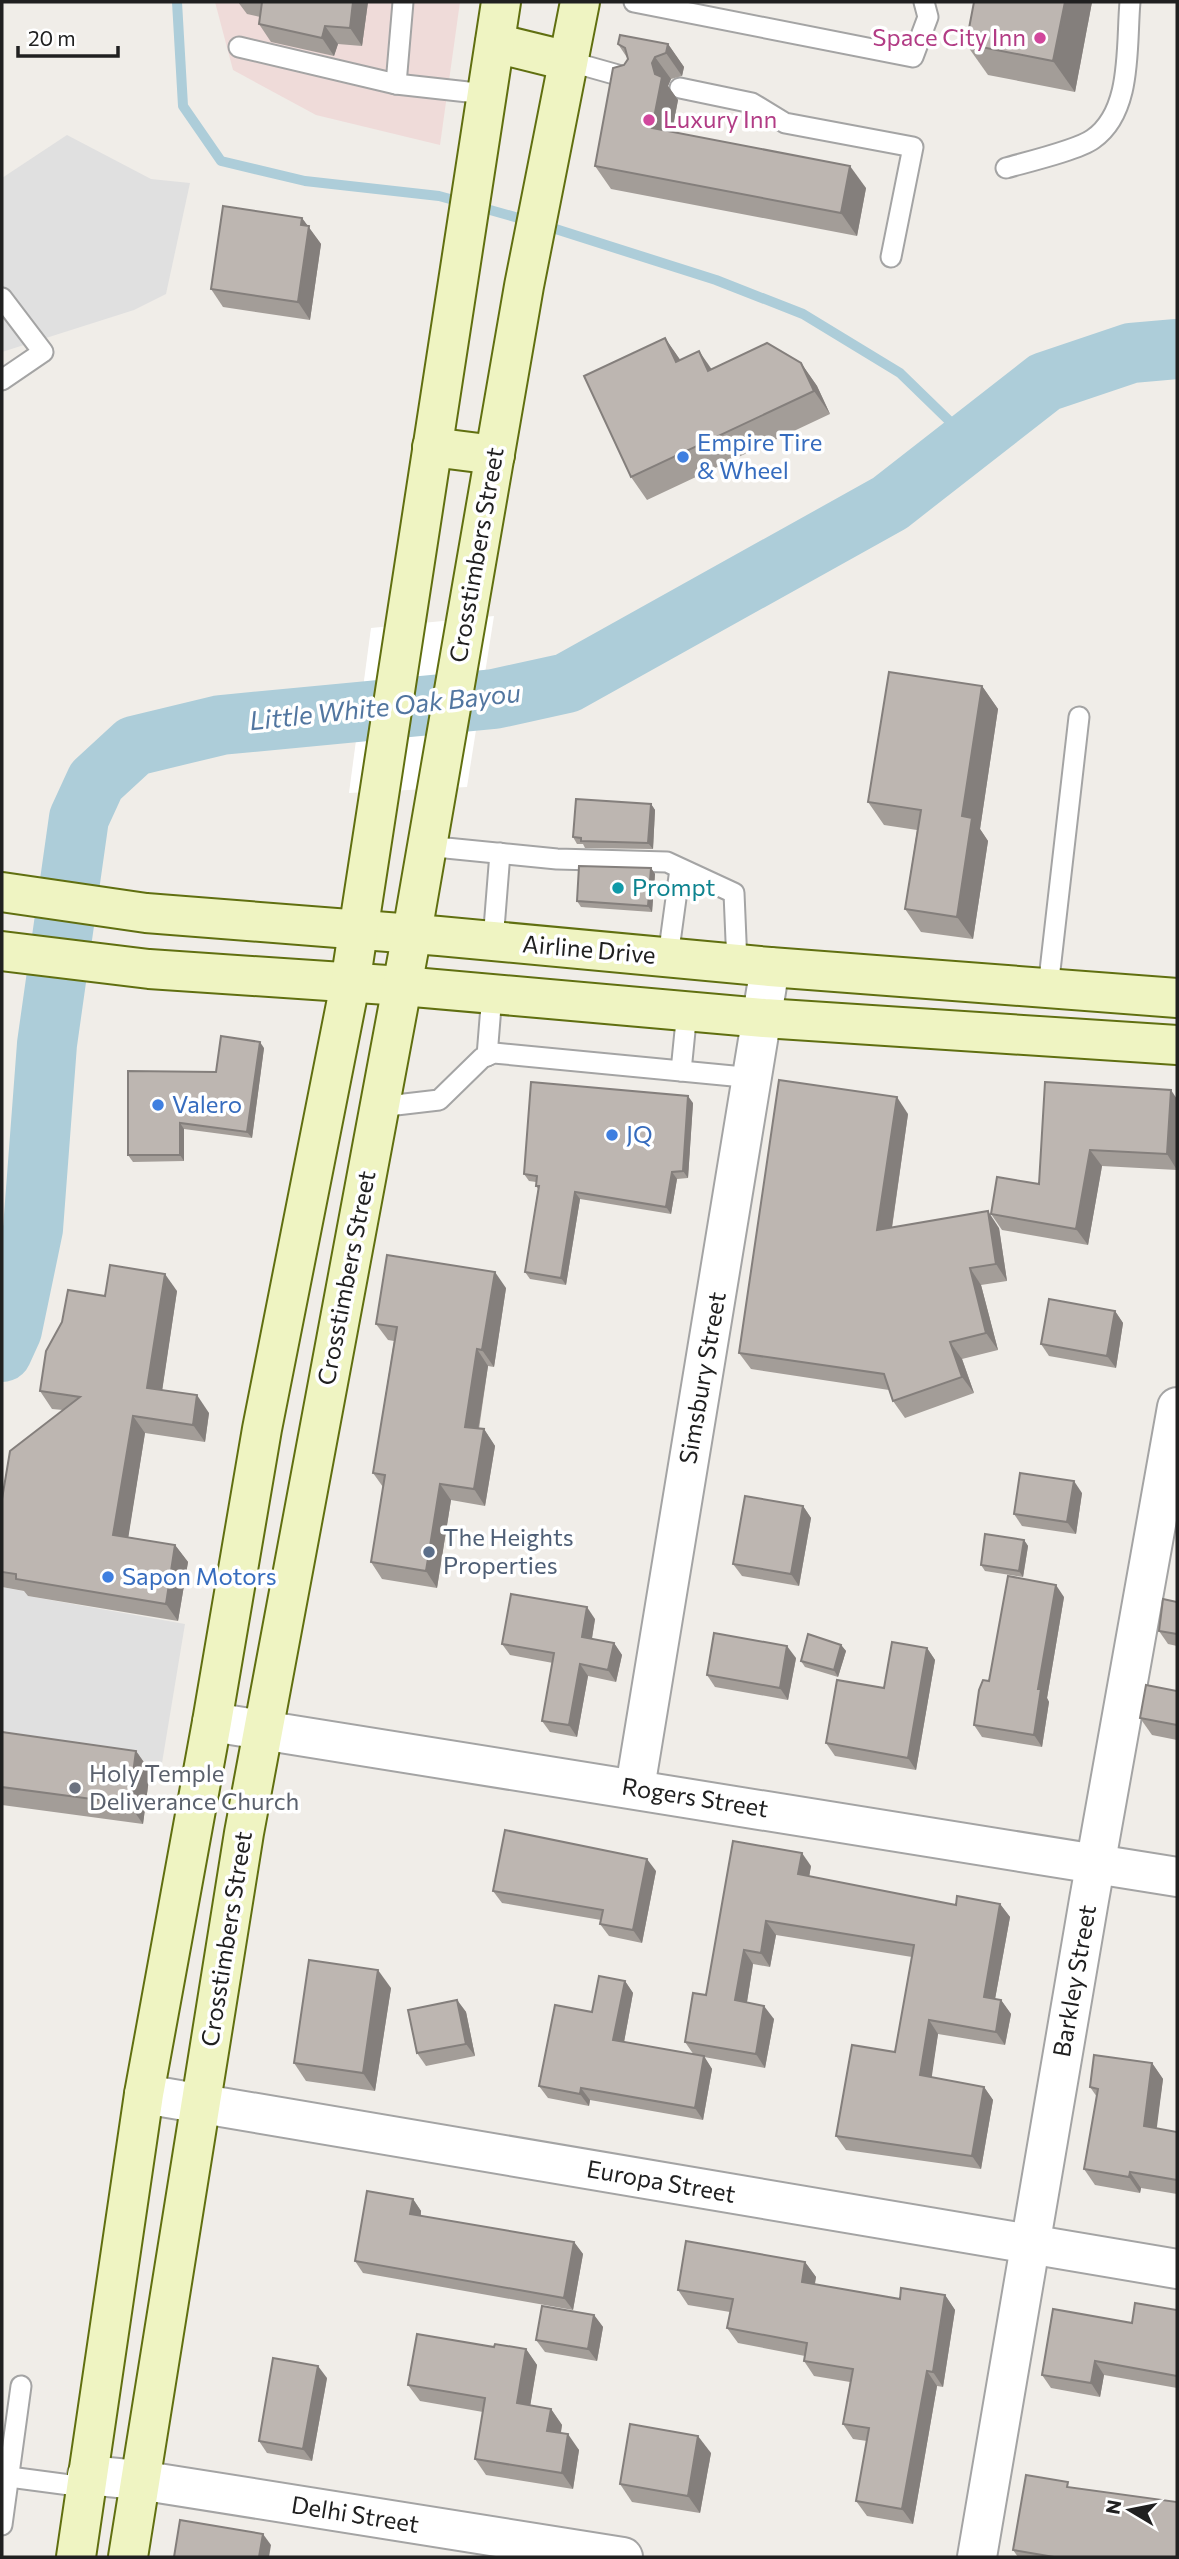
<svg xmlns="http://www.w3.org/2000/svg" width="1179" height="2559" font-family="Commissioner,sans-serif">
<rect width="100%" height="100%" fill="#f0ede8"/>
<path fill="#efdbd9" d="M215 2H460L440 145 316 115 233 70Z"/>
<g fill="#e0e0e0">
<path d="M67 135 151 179 190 183 166 294 134 310 2 352V178Z"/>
<path d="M2 1587 28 1592V1596L185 1624 161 1769 2 1743Z"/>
</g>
<path fill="#fff" d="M494 616 467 787 349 793 371 628Z"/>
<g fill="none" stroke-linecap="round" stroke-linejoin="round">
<g stroke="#adcdd9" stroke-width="10">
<path d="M177 2 183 106 221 161 305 181 439 196 461 202"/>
<path d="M476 206 529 221"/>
<path d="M543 225 716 280 803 314 900 373 970 441"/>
</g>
<path stroke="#adcdd9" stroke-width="60" d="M2 1352 12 1330 33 1229 47 1044 79 818 96 781 134 746 221 725 494 699 567 683 890 503 1045 382 1131 353 1177 349"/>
<defs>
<g id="lane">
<path d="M634 2 913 57 928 17 924 2"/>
<path d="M239 47 396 84 403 2"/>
<path d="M568 61 632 79"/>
<path d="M396 84 486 94"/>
<path d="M680 88 752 103 785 123 913 147 891 257"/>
<path d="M1006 168C1027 162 1078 150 1093 139 1133 111 1126 45 1130 2"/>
<path d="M2 298 43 352 2 380"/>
<path d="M426 846 557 859 667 862 734 893 737 964"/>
<path d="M493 941 500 853"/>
<path d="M668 957 680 869"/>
<path d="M1048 988 1079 717"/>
<path d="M487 1056 492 994"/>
<path d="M681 1071 687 1011"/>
<path d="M379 1107 439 1100 482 1058 494 1053 754 1078"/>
<path d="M2 2476 85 2487"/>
<path d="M2 2525 21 2386"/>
</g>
<g id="street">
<path d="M212 1722 1177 1877"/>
<path d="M635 1788 770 967"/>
<path d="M144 2094 1177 2269"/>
<path d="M87 2475 139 2480 623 2557"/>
<path d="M977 2557 1089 1900 1177 1407"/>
</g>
<g id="secondary">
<path d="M495 43 568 61"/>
<path d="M432 447 495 455"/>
<path d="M2 892 146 913 439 936 770 967 1177 998"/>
<path d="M2 951 149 969 402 986 764 1018 1177 1045"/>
<path d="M76 2557 144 2094 212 1722 262 1429 350 984 501 2"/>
<path d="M128 2557 244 1833 412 933 524 286 580 2"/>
</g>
</defs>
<use href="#lane" stroke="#a4a4a4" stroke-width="23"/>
<use href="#street" stroke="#a4a4a4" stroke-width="42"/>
<use href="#secondary" stroke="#606f10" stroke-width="42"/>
<use href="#lane" stroke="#fff" stroke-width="19"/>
<use href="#street" stroke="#fff" stroke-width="38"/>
<use href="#secondary" stroke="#eff4c2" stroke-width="38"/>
</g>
<g fill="#a39d98">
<path d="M238 2H368L362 46 338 44 334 56 271 42 259 24 260 17 247 14Z"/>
<path d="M1092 2 1075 92 988 75 966 44Z"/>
<path d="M618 44H668L684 67 682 76 671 79 668 86 678 100 672 132 866 188 857 236 611 189 595 166 628 59Z"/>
<path d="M302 218 321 244 310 320 223 307 211 289Z"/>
<path d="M665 338 680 360 712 369 801 363 817 386 830 414 647 500 631 477Z"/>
<path d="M982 686 998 709 980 829 988 841 973 939 921 932 905 909 917 830 884 825 868 802Z"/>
<path d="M651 804 655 810 653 849 585 848 583 844H577L573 837Z"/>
<path d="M651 868 655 874 652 912 581 907 577 901Z"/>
<path d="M264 1048 252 1138 184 1129V1161L133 1162 128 1155 216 1072Z"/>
<path d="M1045 1082 1177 1099V1170L1102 1166 1088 1245 1002 1230 991 1214 1039 1184Z"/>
<path d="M693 1103 688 1178 677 1179 671 1214 580 1199 566 1285 530 1279 525 1272 538 1189 536 1186V1182L529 1181 524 1174Z"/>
<path d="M908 1114 892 1228H999L1007 1281 981 1285 998 1350 962 1359 974 1393 905 1418 893 1401 889 1390 751 1369 739 1353Z"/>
<path d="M506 1288 494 1367 488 1366 479 1429H484L495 1446 485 1506 451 1500 437 1588 382 1579 371 1562 383 1487 373 1473 394 1341 388 1340 376 1324Z"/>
<path d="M177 1291 162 1390 209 1413 205 1442 145 1433 128 1537 175 1545 188 1562 178 1621 28 1596 24 1591 2 1587V1499L63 1410 52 1409 40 1391Z"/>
<path d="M1115 1311 1123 1323 1116 1368 1049 1356 1041 1344Z"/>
<path d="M1082 1493 1076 1534 1022 1526 1014 1514Z"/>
<path d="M803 1506 811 1518 799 1586 742 1576 733 1564Z"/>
<path d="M1024 1540 1028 1546 1023 1577 985 1571 981 1565Z"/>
<path d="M1064 1597 1047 1698 1049 1702 1042 1747 982 1737 974 1725 989 1681Z"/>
<path d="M1177 1602V1646L1168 1644 1159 1631Z"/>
<path d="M595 1619 592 1639 614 1643 622 1655 616 1682 588 1676 577 1737 550 1732 542 1721 553 1663 510 1655 502 1644Z"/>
<path d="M841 1645 846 1651 838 1677 805 1667 801 1661Z"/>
<path d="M927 1648 935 1660 916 1770 835 1756 826 1743Z"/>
<path d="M796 1658 788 1700 715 1687 707 1675Z"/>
<path d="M1177 1691V1740L1152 1735 1140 1718Z"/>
<path d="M2 1732 136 1751 150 1771 143 1824 2 1805Z"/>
<path d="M811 1866 809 1877 956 1905 1000 1904 1010 1917 995 1999 1001 2000 1011 2014 1005 2045 938 2034 931 2077 984 2087 993 2100 981 2169 846 2150 836 2136 895 2052 912 1957 776 1935 770 1967 753 1964 747 2002 774 2019 765 2068 704 2057 712 2069 703 2120 590 2100 589 2106 548 2098 539 2086 592 2012 625 1981 633 1993 624 2042 694 2055 685 2042 706 1995Z"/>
<path d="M656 1871 642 1943 609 1936 600 1924 601 1920 502 1903 493 1891Z"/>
<path d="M391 1988 375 2091 306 2081 294 2063Z"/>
<path d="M457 2000 466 2012 475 2056 426 2066 417 2053Z"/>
<path d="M1152 2063 1163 2079 1156 2128 1177 2132V2194L1141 2188 1140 2193 1095 2185 1084 2169 1097 2097 1090 2087Z"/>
<path d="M413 2199 421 2211V2216L574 2242 583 2254 573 2310 363 2273 355 2261Z"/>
<path d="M805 2262 816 2277 815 2284 900 2299 945 2295 955 2310 943 2387 937 2386 913 2524 867 2516 856 2501 867 2441 853 2439 843 2424 850 2382 814 2376 804 2361 805 2356 738 2343 727 2328 730 2312 688 2305 678 2290Z"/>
<path d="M1177 2310V2388L1104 2375 1100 2397 1051 2388 1042 2375 1132 2323Z"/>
<path d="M594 2315 603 2327 597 2361 545 2352 536 2340Z"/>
<path d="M494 2347 526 2349 537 2365 530 2406 551 2409 562 2425 561 2433 579 2450 573 2489 486 2475 475 2459 483 2412 420 2401 408 2385Z"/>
<path d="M327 2378 312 2461 267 2453 259 2441Z"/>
<path d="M711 2453 700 2513 632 2502 620 2484Z"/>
<path d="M1073 2488 1177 2557H1018L1013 2550Z"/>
</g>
<g fill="#847f7c">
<path d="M353 2H368L362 46 350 28Z"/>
<path d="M1065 2H1092L1075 92 1053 61Z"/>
<path d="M325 26 338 44 334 56 322 38Z"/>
<path d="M668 44 684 67 682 76 666 53Z"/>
<path d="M655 57 671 79 668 86 678 100 668 151 652 128 655 74 652 63Z"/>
<path d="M850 166 866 188 857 236 841 213Z"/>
<path d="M302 218 321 244 310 320 298 302Z"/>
<path d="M665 338 681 361 676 362Z"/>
<path d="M699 351 715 374 708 371Z"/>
<path d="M801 363 817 386 830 414 814 391Z"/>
<path d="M982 686 998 709 980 829 988 841 973 939 957 917 962 816Z"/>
<path d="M651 804 655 810 653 849 648 843Z"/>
<path d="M651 868 655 874 652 912 648 906Z"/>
<path d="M260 1042 264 1048 252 1138 247 1132Z"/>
<path d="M1171 1090 1177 1099V1170L1167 1154Z"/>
<path d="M688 1096 693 1103 688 1178 683 1171Z"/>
<path d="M897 1097 908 1114 889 1247 877 1230Z"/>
<path d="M180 1123 184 1129V1161L180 1155Z"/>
<path d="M1090 1150 1102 1166 1088 1245 1076 1229Z"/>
<path d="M672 1172 677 1179 671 1214 666 1207Z"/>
<path d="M575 1192 580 1199 566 1285 561 1278Z"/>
<path d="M988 1211 999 1228 1007 1281 996 1264Z"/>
<path d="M970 1268 981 1285 998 1350 986 1333Z"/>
<path d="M495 1272 506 1288 494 1367 482 1350Z"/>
<path d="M165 1274 177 1291 160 1405 147 1388Z"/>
<path d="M1115 1311 1123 1323 1116 1368 1107 1356Z"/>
<path d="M950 1342 962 1359 974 1393 962 1377Z"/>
<path d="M477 1349 488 1366 476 1443 465 1427Z"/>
<path d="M197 1395 209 1413 205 1442 193 1425Z"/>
<path d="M133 1416 145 1433 126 1552 113 1535Z"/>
<path d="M484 1429 495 1446 485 1506 474 1489Z"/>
<path d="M1074 1481 1082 1493 1076 1534 1067 1522Z"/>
<path d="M440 1484 451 1500 437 1588 426 1571Z"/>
<path d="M803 1506 811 1518 799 1586 791 1574Z"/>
<path d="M1024 1540 1028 1546 1023 1577 1019 1571Z"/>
<path d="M175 1545 188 1562 178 1621 166 1604Z"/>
<path d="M1056 1585 1064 1597 1047 1698 1049 1702 1042 1747 1034 1735 1038 1689Z"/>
<path d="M587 1607 595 1619 590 1649 582 1637Z"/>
<path d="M614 1643 622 1655 616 1682 608 1670Z"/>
<path d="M841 1645 846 1651 838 1677 834 1670Z"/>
<path d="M787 1646 796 1658 788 1700 780 1688Z"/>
<path d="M927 1648 935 1660 916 1770 908 1758Z"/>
<path d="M580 1664 588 1676 577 1737 569 1725Z"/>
<path d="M136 1751 150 1771 143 1824 129 1804Z"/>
<path d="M802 1853 811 1866 807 1888 798 1874Z"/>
<path d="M647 1859 656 1871 642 1943 633 1930Z"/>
<path d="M1000 1904 1010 1917 993 2010 984 1997Z"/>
<path d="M766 1921 776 1935 770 1967 761 1953Z"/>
<path d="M744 1950 753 1964 745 2014 735 2000Z"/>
<path d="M378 1970 391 1988 375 2091 363 2073Z"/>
<path d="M625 1981 633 1993 622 2053 613 2040Z"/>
<path d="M457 2000 466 2012 475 2056 466 2044Z"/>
<path d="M1001 2000 1011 2014 1005 2045 996 2032Z"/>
<path d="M764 2006 774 2019 765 2068 756 2054Z"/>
<path d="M929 2020 938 2034 930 2089 920 2075Z"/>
<path d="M704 2056 712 2069 703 2120 695 2108Z"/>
<path d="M1152 2063 1163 2079 1155 2142 1144 2126Z"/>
<path d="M984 2087 993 2100 981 2169 972 2156Z"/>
<path d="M581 2088 590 2100 589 2106 580 2094Z"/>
<path d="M1130 2172 1141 2188 1140 2193 1129 2177Z"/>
<path d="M413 2199 421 2211 419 2227 410 2214Z"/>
<path d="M574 2242 583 2254 573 2310 564 2298Z"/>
<path d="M805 2262 816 2277 812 2297 802 2282Z"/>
<path d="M945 2295 955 2310 943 2387 933 2372Z"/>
<path d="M594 2315 603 2327 597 2361 588 2349Z"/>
<path d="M526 2349 537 2365 528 2419 517 2403Z"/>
<path d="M1095 2361 1104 2375 1100 2397 1091 2383Z"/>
<path d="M318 2366 327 2378 312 2461 303 2449Z"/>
<path d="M927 2371 937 2386 913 2524 902 2509Z"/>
<path d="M551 2409 562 2425 558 2447 547 2431Z"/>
<path d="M568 2434 579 2450 573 2489 562 2473Z"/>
<path d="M698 2436 711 2453 700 2513 688 2496Z"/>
<path d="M263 2534 271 2545 269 2557H259Z"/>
</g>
<g fill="#bdb6b1" stroke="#847f7c" stroke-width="2">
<path d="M262 2H353L350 28 325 26 322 38 259 24Z"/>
<path d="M974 2H1065L1053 61 966 44Z"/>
<path d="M620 35 668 44 666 53 655 57 652 63 655 74 662 77 652 128 850 166 841 213 595 166 613 68 624 65 628 59 625 48 618 44Z"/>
<path d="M223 206 302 218 301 225 309 226 298 302 211 289Z"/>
<path d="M665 338 676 362 699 351 708 371 767 343 801 363 814 391 631 477 584 376Z"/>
<path d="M889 672 982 686 962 816 972 818 957 917 905 909 921 810 868 802Z"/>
<path d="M576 799 651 804 648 843 581 841V838L573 837Z"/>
<path d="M579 866 651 868 648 906 577 901Z"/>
<path d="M221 1036 260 1042 247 1132 180 1123V1155H128V1071L216 1072Z"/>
<path d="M779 1080 897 1097 877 1230 988 1211 996 1264 970 1268 986 1333 950 1342 962 1377 893 1401 884 1374 739 1353Z"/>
<path d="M531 1082 688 1096 683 1171 672 1172 666 1207 575 1192 561 1278 525 1272 539 1186H536L537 1176 524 1174Z"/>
<path d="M1045 1082 1171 1090 1167 1154 1090 1150 1076 1229 991 1214 997 1177 1039 1184Z"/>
<path d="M387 1255 495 1272 482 1350 477 1349 465 1427 484 1429 474 1489 440 1484 426 1571 371 1562 385 1475 373 1473 397 1327 376 1324Z"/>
<path d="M110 1265 165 1274 147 1388 197 1395 193 1425 133 1416 113 1535 175 1545 166 1604 16 1579V1574L2 1572V1499L10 1451 80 1397 40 1391 46 1351 62 1322 68 1290 105 1296Z"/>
<path d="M1049 1299 1115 1311 1107 1356 1041 1344Z"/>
<path d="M1020 1473 1074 1481 1067 1522 1014 1514Z"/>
<path d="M745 1496 803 1506 791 1574 733 1564Z"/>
<path d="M985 1534 1024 1540 1019 1571 981 1565Z"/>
<path d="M1008 1576 1056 1585 1038 1689H1041L1034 1735 974 1725 979 1690 983 1680 989 1681Z"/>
<path d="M511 1594 587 1607 582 1637 614 1643 608 1670 580 1664 569 1725 542 1721 554 1653 502 1644Z"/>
<path d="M1163 1599 1177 1602V1634L1159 1631Z"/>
<path d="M714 1633 787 1646 780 1688 707 1675Z"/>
<path d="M808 1634 841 1645 834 1670 801 1661Z"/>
<path d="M892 1642 927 1648 908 1758 826 1743 837 1680 884 1688Z"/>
<path d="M1146 1685 1177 1691V1725L1140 1718Z"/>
<path d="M2 1732 136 1751 129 1804 2 1787Z"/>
<path d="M505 1830 647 1859 633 1930 600 1924 603 1910 493 1891Z"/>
<path d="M733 1841 802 1853 798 1874 956 1905 957 1896 1000 1904 984 1997 1001 2000 996 2032 929 2020 920 2075 984 2087 972 2156 836 2136 852 2045 895 2052 914 1945 766 1921 761 1953 744 1950 735 2000 764 2006 756 2054 685 2042 693 1993 706 1995Z"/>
<path d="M309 1960 378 1970 363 2073 294 2063Z"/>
<path d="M599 1976 625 1981 613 2040 704 2056 695 2108 581 2088 580 2094 539 2086 555 2005 592 2012Z"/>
<path d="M457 2000 466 2044 417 2053 408 2010Z"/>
<path d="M1094 2055 1152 2063 1144 2126 1177 2132V2180L1130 2172 1129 2177 1084 2169 1098 2089 1090 2087Z"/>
<path d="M367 2191 413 2199 410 2214 574 2242 564 2298 355 2261Z"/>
<path d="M686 2241 805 2262 802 2282 900 2299 901 2288 945 2295 933 2372 927 2371 902 2509 856 2501 869 2428 843 2424 853 2369 804 2361 807 2343 727 2328 733 2299 678 2290Z"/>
<path d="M1135 2303 1177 2310V2376L1095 2361 1091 2383 1042 2375 1053 2309 1132 2323Z"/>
<path d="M542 2306 594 2315 588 2349 536 2340Z"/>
<path d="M417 2334 494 2347 495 2344 526 2349 517 2403 551 2409 547 2431 568 2434 562 2473 475 2459 485 2398 408 2385Z"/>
<path d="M273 2358 318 2366 303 2449 259 2441Z"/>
<path d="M630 2424 698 2436 688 2496 620 2484Z"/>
<path d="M1026 2475 1068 2482 1067 2487 1177 2502V2557H1054L1013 2550Z"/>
<path d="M180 2520 263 2534 259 2557H174Z"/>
</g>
<g fill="#d1479c" stroke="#fff" stroke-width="2.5">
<circle cx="1040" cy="38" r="7"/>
<circle cx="649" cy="120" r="7"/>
</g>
<g fill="#3f7fe0" stroke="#fff" stroke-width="2.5">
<circle cx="683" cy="457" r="7"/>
<circle cx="158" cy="1105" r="7"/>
<circle cx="612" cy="1135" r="7"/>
<circle cx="108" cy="1577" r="7"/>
</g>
<circle fill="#0f9aa8" stroke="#fff" stroke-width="2.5" cx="618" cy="888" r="7"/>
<circle fill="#5c6f8a" stroke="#fff" stroke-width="2.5" cx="429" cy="1552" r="7"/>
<circle fill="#6b7280" stroke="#fff" stroke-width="2.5" cx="75" cy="1788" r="7"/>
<g text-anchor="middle" stroke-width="7" stroke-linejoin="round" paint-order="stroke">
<g font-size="24" fill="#b23c85" stroke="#fff" text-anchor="end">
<text x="1026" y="46">Space City Inn</text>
<text x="663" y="128" text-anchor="start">Luxury Inn</text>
</g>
<g font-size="24" fill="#366cbe" stroke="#fff" text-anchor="start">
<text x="697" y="451">Empire Tire<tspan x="697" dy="28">&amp; Wheel</tspan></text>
<text x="172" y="1113">Valero</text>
<text x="626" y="1143">JQ</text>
<text x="122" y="1585">Sapon Motors</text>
</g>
<g font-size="24" fill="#202020" stroke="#fff">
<text transform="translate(477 555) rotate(-80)" y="8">Crosstimbers Street</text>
<text transform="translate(589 950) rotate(5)" y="8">Airline Drive</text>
<text transform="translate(347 1278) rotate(-79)" y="8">Crosstimbers Street</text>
<text transform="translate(703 1378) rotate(-80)" y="8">Simsbury Street</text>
<text transform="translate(695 1798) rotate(9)" y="8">Rogers Street</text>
<text transform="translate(227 1939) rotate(-81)" y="8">Crosstimbers Street</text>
<text transform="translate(1075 1981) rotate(-80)" y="8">Barkley Street</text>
<text transform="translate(661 2182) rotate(10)" y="8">Europa Street</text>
<text transform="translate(355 2515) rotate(9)" y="8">Delhi Street</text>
</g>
<g font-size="24" fill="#0d838f" stroke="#fff" text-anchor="start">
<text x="632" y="896">Prompt</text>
</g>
<g font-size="24" fill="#4e5e75" stroke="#fff" text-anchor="start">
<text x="443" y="1546">The Heights<tspan x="443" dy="28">Properties</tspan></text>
</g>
<g font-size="24" fill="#5b616d" stroke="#fff" text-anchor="start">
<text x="89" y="1782">Holy Temple<tspan x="89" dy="28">Deliverance Church</tspan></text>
</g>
<g font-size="26" font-style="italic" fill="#5276a0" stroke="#fff">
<text transform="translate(385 707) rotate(-6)" y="9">Little White Oak Bayou</text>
</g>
</g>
<rect width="1179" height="2559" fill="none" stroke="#202020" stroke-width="7"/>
<g transform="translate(1130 2510) rotate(280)" stroke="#ffffff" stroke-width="5" paint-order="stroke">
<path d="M0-5L12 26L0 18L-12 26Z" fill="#202020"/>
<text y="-10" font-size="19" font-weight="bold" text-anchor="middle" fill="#202020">N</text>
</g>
<path d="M18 46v10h100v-10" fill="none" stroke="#202020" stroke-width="3.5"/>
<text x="28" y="46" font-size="21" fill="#202020" stroke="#ffffff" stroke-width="5" paint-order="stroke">20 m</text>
</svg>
